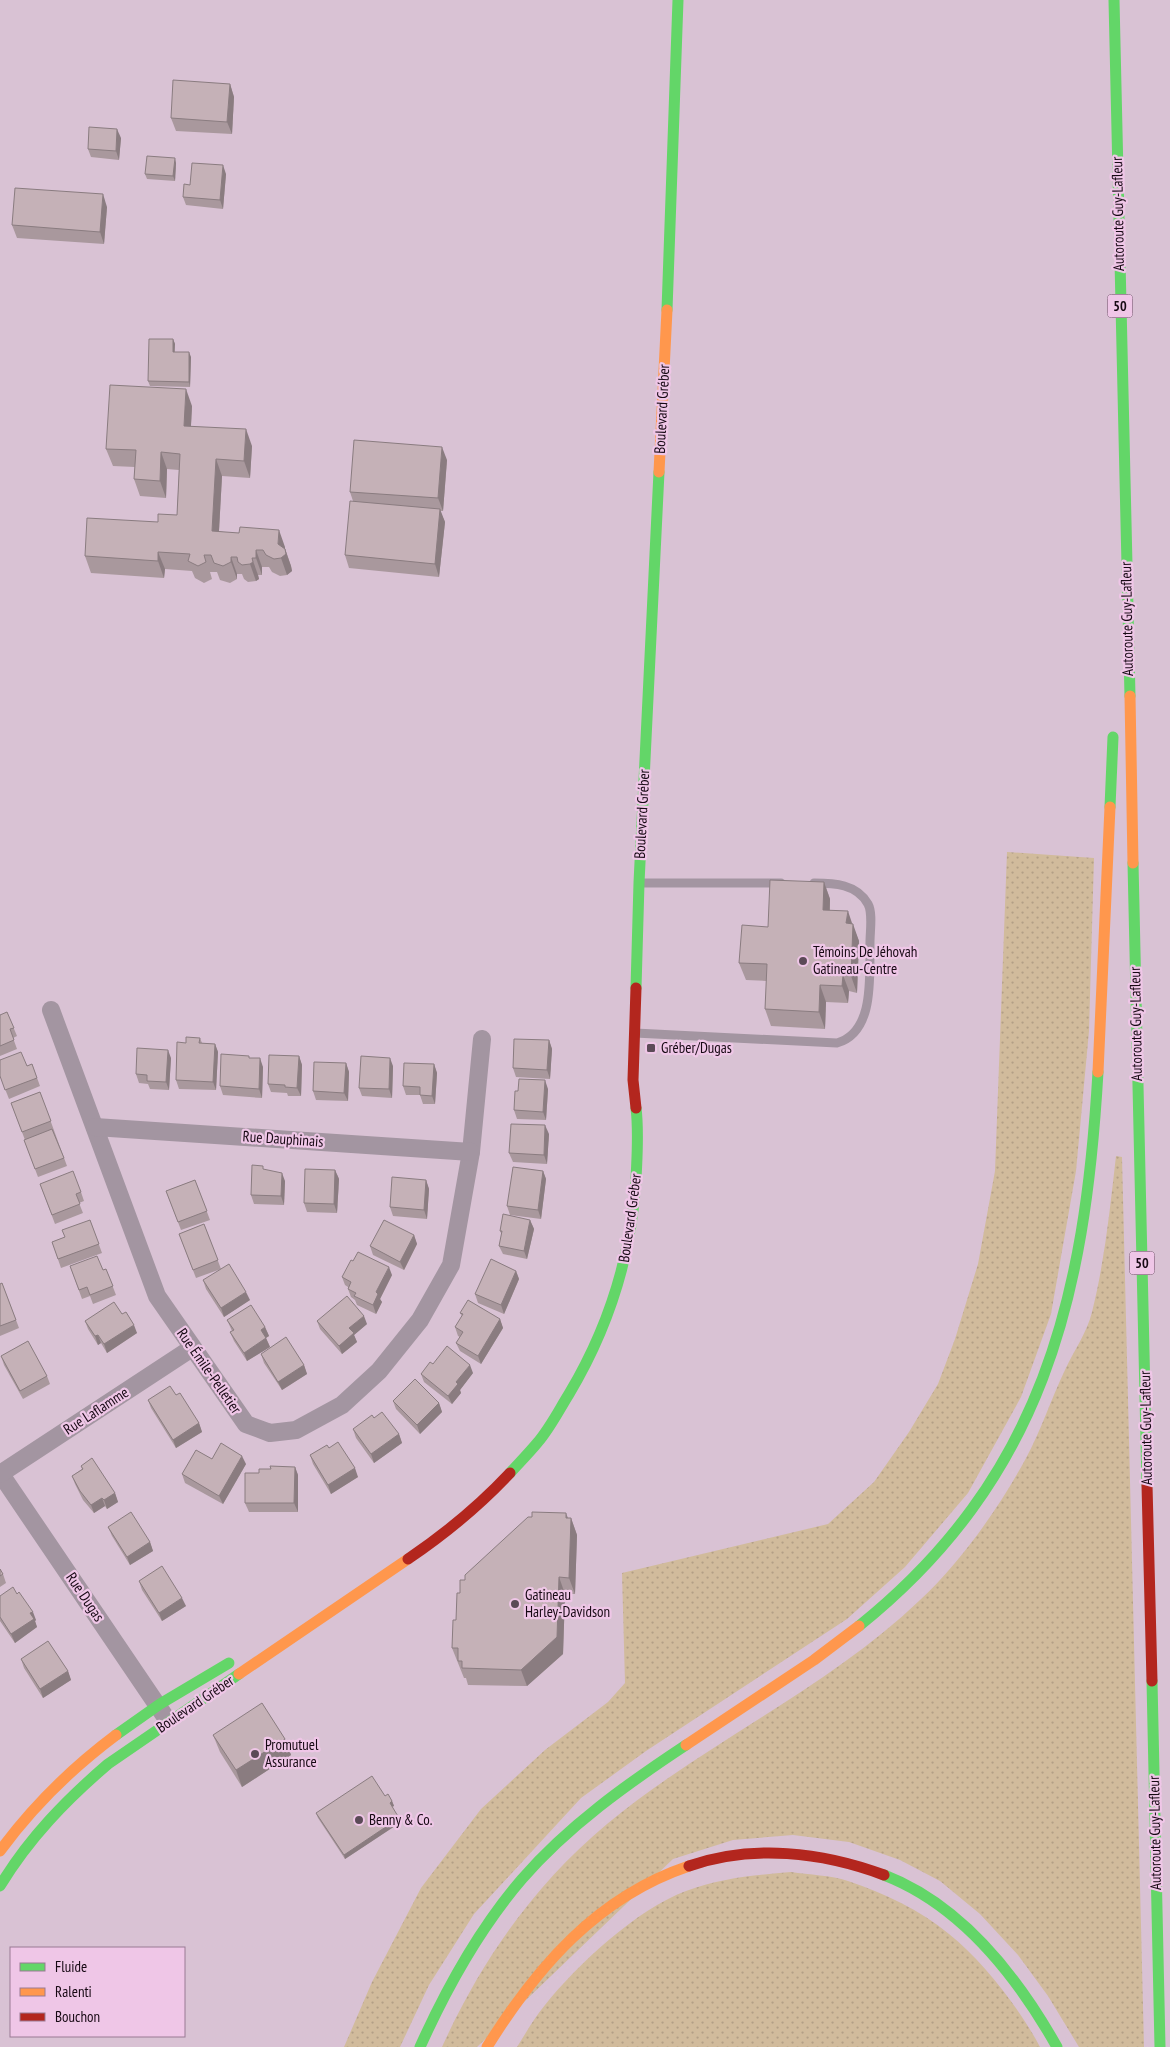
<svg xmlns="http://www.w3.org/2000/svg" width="1170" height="2047" font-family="'PT Sans Narrow',sans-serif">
<defs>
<pattern id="grass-dots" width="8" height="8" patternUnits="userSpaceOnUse" patternTransform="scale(1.25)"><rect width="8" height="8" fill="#d1bb9c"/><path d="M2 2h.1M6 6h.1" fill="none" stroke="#b39f86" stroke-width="1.8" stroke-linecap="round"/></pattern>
</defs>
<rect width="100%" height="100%" fill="#d9c2d4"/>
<g fill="url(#grass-dots)">
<path d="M1007 852 1094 858 1089 1031 1076 1171 1051 1314 1021 1397 968 1493 905 1567 847 1619 646 1751 581 1798 474 1914 429 1985 400 2047H344L372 1982 421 1888 481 1809 545 1750 608 1702 625 1683 622 1573 828 1524 874 1482 909 1432 938 1384 955 1339 978 1264 995 1171Z"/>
<path d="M1116 1156 1122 1157 1144 2047H1079L1048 1996 1018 1955 980 1914 940 1881 900 1860 849 1842 793 1835 733 1840 673 1859 477 2047H442C481 1961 534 1885 607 1824 706 1742 827 1689 920 1600 961 1562 998 1509 1025 1460 1041 1431 1051 1399 1065 1370 1074 1350 1087 1333 1092 1312 1105 1260 1110 1208 1116 1156Z"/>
<path d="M791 1872C809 1875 831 1875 848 1881 884 1893 920 1910 949 1934 983 1961 1020 2009 1040 2047H517C526 2033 534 2018 545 2005 577 1965 637 1909 686 1891 720 1878 755 1875 791 1872Z"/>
</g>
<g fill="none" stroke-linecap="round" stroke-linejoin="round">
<g stroke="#a395a1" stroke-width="9">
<path d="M639 883H781"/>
<path d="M635 1033 837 1043C876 1032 869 973 870 942 870 931 873 913 868 904 857 884 834 883 814 883"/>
</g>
<g stroke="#a395a1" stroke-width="18">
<path d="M51 1010 157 1296 246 1424 270 1433 296 1430 342 1405 379 1371 420 1320 451 1265 471 1152 482 1039"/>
<path d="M95 1127 471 1152"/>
<path d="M0 1473 164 1715"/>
<path d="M0 1474 192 1348"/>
</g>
<g stroke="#63d668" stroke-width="11">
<path d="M1114 0 1130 696"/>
<path d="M667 310 678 0"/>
<path d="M1110 807 1113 737"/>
<path d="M1133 863 1147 1485"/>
<path d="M636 988 639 883 659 472"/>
<path d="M510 1473C519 1463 529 1453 538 1442 550 1428 559 1410 569 1394 609 1327 631 1258 636 1180 637 1155 639 1132 636 1108"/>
<path d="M859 1626C1043 1478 1085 1298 1098 1072"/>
<path d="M1152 1681 1160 2047"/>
<path d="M116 1735 160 1704 229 1663"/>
<path d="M884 1875C962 1905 1017 1976 1057 2047"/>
<path d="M0 1886C29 1838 66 1800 108 1764L239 1674"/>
<path d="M420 2047C447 1987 479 1929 522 1879 568 1826 627 1784 686 1745"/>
</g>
<g stroke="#ff974d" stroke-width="11">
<path d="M659 472 667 310"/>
<path d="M1130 696 1133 863"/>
<path d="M1098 1072 1110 807"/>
<path d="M239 1674 408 1559"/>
<path d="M686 1745 814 1660 859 1626"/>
<path d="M0 1851C33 1806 72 1768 116 1735"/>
<path d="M487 2047C537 1967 597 1897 689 1866"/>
</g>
<g stroke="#b3261e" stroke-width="11">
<path d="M636 988 633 1080 636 1108"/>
<path d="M1147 1485 1152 1681"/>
<path d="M408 1559C445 1534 479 1506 510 1473"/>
<path d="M689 1866C753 1844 822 1852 884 1875"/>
</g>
</g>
<g fill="#a9989d">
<path d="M230 84 234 97 232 134 176 131 171 118Z"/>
<path d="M121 138 119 160 91 157 88 149Z"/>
<path d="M176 163 175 181 147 179 145 174Z"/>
<path d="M226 174 223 209 186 205 183 197 190 185Z"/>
<path d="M107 207 104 244 17 238 12 225Z"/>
<path d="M173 339 175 344V352L191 357 190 387 150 386 148 381Z"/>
<path d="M192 406 191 426 252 446 250 478 222 476 219 531 285 547V548L291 566 292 571 287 575 280 576 272 572 269 567H262V575H258L259 579 256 581 248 582 244 579 242 574H237V579L230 583 220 580 217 572H210L212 579 204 583 195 578 192 571 165 569 164 578 91 573 85 556 158 522 177 515 179 470 167 469 166 498 140 496 134 479 135 467 113 466 106 449Z"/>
<path d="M447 460 443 511H440L445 522 439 577 349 568 345 555 353 501 350 492Z"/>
<path d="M824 882 830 899V910L852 924 859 941 857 993 849 991 848 1003 826 1002 825 1029 771 1026 765 1009 767 981 746 980 739 963 768 927Z"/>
<path d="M7 1012 17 1036 13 1038 17 1049 0 1056V1015Z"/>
<path d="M200 1038 202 1043 215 1044 218 1052 216 1090 179 1089 176 1080 186 1043Z"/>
<path d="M549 1040 552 1049 550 1079 516 1077 513 1068Z"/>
<path d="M249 1056V1058L263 1067 262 1098 223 1095 220 1086Z"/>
<path d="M299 1056 302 1065 301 1096H288L287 1093 271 1092 268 1084Z"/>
<path d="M171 1058 169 1090 150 1089 148 1084 139 1083 136 1074Z"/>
<path d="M346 1063 349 1072 348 1101 316 1100 313 1091Z"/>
<path d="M32 1064 40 1086 9 1099 0 1076Z"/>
<path d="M434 1064 437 1073 435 1104H423L420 1095H406L403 1086Z"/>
<path d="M393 1066 392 1098 362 1096 359 1088Z"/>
<path d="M548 1089 546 1120 517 1119 514 1110 518 1091Z"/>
<path d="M40 1092 67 1166 38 1177 24 1140H25L11 1103Z"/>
<path d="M549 1134 547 1164 513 1162 509 1153Z"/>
<path d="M264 1170 285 1181 284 1205 254 1204 251 1195Z"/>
<path d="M335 1170 339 1179 337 1213 307 1212 304 1203Z"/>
<path d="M543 1171 546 1179 541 1219 510 1215 507 1206Z"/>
<path d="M195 1180 210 1220 181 1230 166 1191Z"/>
<path d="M426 1180 429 1189 427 1219 393 1216 390 1207Z"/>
<path d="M40 1184 81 1192 84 1201 79 1203 83 1213 55 1224Z"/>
<path d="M90 1220 102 1253 61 1268 52 1242 65 1237Z"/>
<path d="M530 1220 534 1229 527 1259 503 1254 499 1246 502 1235 500 1231Z"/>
<path d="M204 1224 221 1269 196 1278 179 1234Z"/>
<path d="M414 1235 417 1244 404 1270 373 1255 370 1246Z"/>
<path d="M70 1266 103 1270 106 1269 116 1295 93 1304 90 1296 82 1299Z"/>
<path d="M516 1271 519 1279 504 1314 478 1303 475 1294Z"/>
<path d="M392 1275 380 1299 382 1302 376 1314 357 1305 355 1300 351 1297 348 1289V1287L345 1285 342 1277Z"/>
<path d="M203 1280 250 1300 224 1317 206 1289Z"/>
<path d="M2 1283 19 1328 0 1336V1284Z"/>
<path d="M460 1313 500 1319 503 1328 481 1364 460 1351 456 1343 460 1337 458 1336 455 1327 462 1316Z"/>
<path d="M122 1314 137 1333 107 1353 101 1343 98 1345 88 1329 85 1321Z"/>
<path d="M227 1320 265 1327 269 1336 266 1338 270 1347 247 1361 234 1341 230 1332 232 1331Z"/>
<path d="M317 1321 367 1324 354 1335 357 1342 342 1354 320 1329Z"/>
<path d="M261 1354 304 1365 307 1374 282 1390 264 1363Z"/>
<path d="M1 1356 47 1376 50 1384 23 1399 4 1365Z"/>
<path d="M433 1364 473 1373 460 1390 461 1393 452 1404 424 1382 421 1374Z"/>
<path d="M176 1395 199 1423 202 1432 176 1448 151 1408 148 1400Z"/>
<path d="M393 1401 439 1403 442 1412 420 1434 396 1409Z"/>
<path d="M374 1418 399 1434 402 1443 374 1463 356 1438 353 1429Z"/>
<path d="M329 1448 358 1477 331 1494 313 1464 310 1455Z"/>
<path d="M212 1459 246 1464 223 1504 185 1483 182 1474Z"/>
<path d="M81 1466 115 1493 118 1502 107 1509 105 1506 94 1513 83 1500 75 1484 72 1476 82 1469Z"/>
<path d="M295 1467 298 1475V1512H249L245 1503 259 1473 271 1469Z"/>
<path d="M532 1517 571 1518 577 1535 575 1594H565L563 1654 527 1686 468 1685 466 1678H464L452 1648 460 1593 465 1580Z"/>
<path d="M108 1527 150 1542 153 1551 130 1565 112 1536Z"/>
<path d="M0 1569 3 1574 6 1583 0 1587Z"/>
<path d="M139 1581 186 1606 162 1621 142 1590Z"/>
<path d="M0 1596 36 1620 35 1621 37 1627 15 1643 0 1621Z"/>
<path d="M21 1659 68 1671 71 1680 43 1698 24 1668Z"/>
<path d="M213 1735 285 1739 291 1755 242 1787 220 1752Z"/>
<path d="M385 1796 392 1801 394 1806 392 1807 399 1818 401 1822 345 1859 318 1818 316 1813Z"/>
</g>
<g fill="#8a7c80">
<path d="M230 84 234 97 232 134 227 122Z"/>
<path d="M117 129 121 138 119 160 116 151Z"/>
<path d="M175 158 176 163 175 181 173 176Z"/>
<path d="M223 165 226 174 223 209 220 200Z"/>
<path d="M103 194 107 207 104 244 100 232Z"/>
<path d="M173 339 175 344 174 356 173 352Z"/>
<path d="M189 352 191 357 190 387 189 382Z"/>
<path d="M186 389 192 406 190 443 184 426Z"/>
<path d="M246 429 252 446 250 478 244 461Z"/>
<path d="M442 447 447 460 443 511 438 498Z"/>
<path d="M161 452 167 469 166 498 160 481Z"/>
<path d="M216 459 222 476 218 548 212 531Z"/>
<path d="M440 509 445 522 439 577 435 564Z"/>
<path d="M279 530 285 547 284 555 285 549 291 566 292 571 287 575 281 558 278 544Z"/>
<path d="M256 550 262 567V575L256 558Z"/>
<path d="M158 552 165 569 164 578 158 561Z"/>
<path d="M231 557 237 574V579L231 562Z"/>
<path d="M252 558 258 575 259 579 256 581 250 564Z"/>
<path d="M824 882 830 899 829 927 823 910Z"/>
<path d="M848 911 853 926V924L859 941 857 993 851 976 846 923Z"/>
<path d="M843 975 849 991 848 1003 842 986Z"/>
<path d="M820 985 826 1002 825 1029 819 1012Z"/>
<path d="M549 1040 552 1049 550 1079 547 1070Z"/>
<path d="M215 1044 218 1052 216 1090 213 1082Z"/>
<path d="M168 1050 171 1058 169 1090 166 1082Z"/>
<path d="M299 1056 302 1065 301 1096 297 1088Z"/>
<path d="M260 1058 263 1067 262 1098 259 1089Z"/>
<path d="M390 1058 393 1066 392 1098 389 1089Z"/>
<path d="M346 1063 349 1072 348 1101 344 1093Z"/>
<path d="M434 1064 437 1073 435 1104 432 1096Z"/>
<path d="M545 1080 548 1089 546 1120 543 1112Z"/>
<path d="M545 1125 549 1134 547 1164 544 1155Z"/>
<path d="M335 1170 339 1179 337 1213 334 1204Z"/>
<path d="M543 1171 546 1179 541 1219 538 1210Z"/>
<path d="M282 1173 285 1181 284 1205 281 1196Z"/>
<path d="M426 1180 429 1189 427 1219 424 1210Z"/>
<path d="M530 1220 534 1229 527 1259 524 1251Z"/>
<path d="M414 1235 417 1244 404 1270 400 1262Z"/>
<path d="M389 1267 392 1275 380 1299 382 1302 376 1314 373 1305 376 1292Z"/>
<path d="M516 1271 519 1279 504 1314 501 1305Z"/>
<path d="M246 1292 250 1300 224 1317 221 1308Z"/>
<path d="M364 1316 367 1324 354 1335 357 1342 342 1354 339 1346 349 1328Z"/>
<path d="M500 1319 503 1328 481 1364 478 1356Z"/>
<path d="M134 1325 137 1333 107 1353 104 1344Z"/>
<path d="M265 1327 269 1336 264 1339 261 1330Z"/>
<path d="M98 1335 101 1343 98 1345 95 1336Z"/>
<path d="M266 1338 270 1347 247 1361 244 1353Z"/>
<path d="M304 1365 307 1374 282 1390 278 1382Z"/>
<path d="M470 1365 473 1373 460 1390 461 1393 452 1404 448 1396 456 1382Z"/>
<path d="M439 1403 442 1412 420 1434 417 1425Z"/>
<path d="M199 1423 202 1432 176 1448 173 1440Z"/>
<path d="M399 1434 402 1443 374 1463 371 1454Z"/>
<path d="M242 1456 246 1464 223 1504 219 1496Z"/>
<path d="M295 1467 298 1475V1512L294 1503Z"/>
<path d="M355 1468 358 1477 331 1494 328 1485Z"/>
<path d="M115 1493 118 1502 107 1509 104 1500Z"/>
<path d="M102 1498 105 1506 94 1513 91 1505Z"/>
<path d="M566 1513 571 1526V1518L577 1535 575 1594 569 1578Z"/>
<path d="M150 1542 153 1551 130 1565 127 1557Z"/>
<path d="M559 1577 565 1594 563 1654 527 1686 521 1670Z"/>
<path d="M182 1598 186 1606 162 1621 159 1613Z"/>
<path d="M33 1612 36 1620 35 1621 37 1627 15 1643 11 1634 30 1613Z"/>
<path d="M68 1671 71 1680 43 1698 40 1689Z"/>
<path d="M285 1739 291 1755 242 1787 236 1770Z"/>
<path d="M392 1801 394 1806 391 1807 390 1803Z"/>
<path d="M399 1818 401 1822 345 1859 344 1855Z"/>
</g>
<g fill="#c5b1b7" stroke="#8a7c80">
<path d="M173 80 230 84 227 122 171 118Z"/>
<path d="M89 127 117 129 116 151 88 149Z"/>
<path d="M147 156 175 158 173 176 145 174Z"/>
<path d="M192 163 223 165 220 200 183 197 184 184 190 185Z"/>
<path d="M15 188 103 194 100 232 12 225Z"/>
<path d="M149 339H173V352H189V382L148 381Z"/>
<path d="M110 385 186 389 184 426 246 429 244 461 216 459 212 531 239 533 240 527 279 530 278 544 285 549 286 554 281 558 274 559 266 555 263 550H256V558H252L253 562 250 564 242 565 238 562 237 557H231V562L223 566 214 563 211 555H204L206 562 198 566 188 561 190 554 158 552V561L85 556 87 518 158 522V514L177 515 180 454 161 452 160 481 134 479 136 450 106 449Z"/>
<path d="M354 440 442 447 438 498 350 492Z"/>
<path d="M350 501 440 509 435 564 345 555Z"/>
<path d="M770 880 824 882 823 910 848 911 846 923 853 924 851 976 843 975 842 986 820 985 819 1012 765 1009 767 964 739 963 742 925 768 927Z"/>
<path d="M7 1012 14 1028 10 1029 14 1040 0 1046V1015Z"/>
<path d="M186 1037 200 1038 199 1043 215 1044 213 1082 176 1080 177 1042 186 1043Z"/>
<path d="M514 1039 549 1040 547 1070 513 1068Z"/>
<path d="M137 1048 168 1050 166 1082 147 1081V1075L136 1074Z"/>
<path d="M21 1052 27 1066 32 1064 37 1078 5 1090 0 1076V1060Z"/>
<path d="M221 1054 249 1056V1058H260L259 1089 220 1086Z"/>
<path d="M269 1055 299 1056 297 1088 285 1087V1085L268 1084Z"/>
<path d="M361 1056 390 1058 389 1089 359 1088Z"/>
<path d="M314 1062 346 1063 344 1093 313 1091Z"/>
<path d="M404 1063 434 1064 432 1096 420 1095V1087L403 1086Z"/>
<path d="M519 1079 545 1080 543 1112 514 1110 515 1091H518Z"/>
<path d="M40 1092 51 1121 22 1132 11 1103Z"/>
<path d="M511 1124 545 1125 544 1155 509 1153Z"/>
<path d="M52 1129 64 1158 35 1169 24 1140Z"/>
<path d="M252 1165 263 1166V1169L282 1173 281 1196 251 1195Z"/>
<path d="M513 1167 543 1171 538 1210 507 1206Z"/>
<path d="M305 1169 335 1170 334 1204 304 1203Z"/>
<path d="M73 1171 81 1192 76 1194 80 1204 52 1215 40 1184Z"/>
<path d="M392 1177 426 1180 424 1210 390 1207Z"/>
<path d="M195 1180 207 1211 178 1222 166 1191Z"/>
<path d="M503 1214 530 1220 524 1251 499 1246 502 1231H500Z"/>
<path d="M90 1220 99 1244 58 1259 52 1242 65 1237 62 1230Z"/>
<path d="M384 1220 414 1235 400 1262 370 1246Z"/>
<path d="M204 1224 218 1260 193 1270 179 1234Z"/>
<path d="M358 1252 389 1267 376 1292 378 1294 373 1305 354 1296 356 1293 348 1289 351 1282 342 1277 351 1260 353 1261Z"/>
<path d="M97 1256 103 1270 106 1269 113 1286 90 1295 87 1287 79 1290 70 1266Z"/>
<path d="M491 1259 516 1271 501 1305 475 1294Z"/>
<path d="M229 1264 246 1292 221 1308 203 1280Z"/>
<path d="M2 1283 16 1320 0 1326V1284Z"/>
<path d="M347 1296 364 1316 349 1328 354 1333 339 1346 317 1321Z"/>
<path d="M468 1300 500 1319 478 1356 456 1343 463 1332 455 1327 463 1314 460 1313Z"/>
<path d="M114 1302 122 1314 126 1312 134 1325 104 1344 98 1335 95 1336 85 1321Z"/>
<path d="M251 1305 265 1327 261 1330 266 1338 244 1353 230 1332 234 1330 227 1320Z"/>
<path d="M286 1337 304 1365 278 1382 261 1354Z"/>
<path d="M28 1341 47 1376 20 1391 1 1356Z"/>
<path d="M447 1346 470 1365 456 1382 458 1384 448 1396 421 1374 430 1362 433 1364Z"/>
<path d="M415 1379 439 1403 417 1425 393 1401Z"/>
<path d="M170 1386 176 1395 180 1393 199 1423 173 1440 148 1400Z"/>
<path d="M382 1412 399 1434 371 1454 353 1429 372 1415 374 1418Z"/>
<path d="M338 1442 355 1468 328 1485 310 1455 327 1445 329 1448Z"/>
<path d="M221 1443 242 1456 219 1496 182 1474 196 1450 212 1459Z"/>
<path d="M92 1458 115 1493 104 1500 102 1498 91 1505 80 1491 72 1476 83 1469 81 1466Z"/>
<path d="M270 1466 295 1467 294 1503H245V1473H259V1469H271Z"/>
<path d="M131 1512 150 1542 127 1557 108 1527Z"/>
<path d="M532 1512 566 1513V1518H571L569 1578 559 1577 557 1637 521 1670 462 1668V1661H458V1648H452L453 1620H456L457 1593H460V1580H465V1575L528 1517H532Z"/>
<path d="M162 1566 182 1598 159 1613 139 1581Z"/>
<path d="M0 1569 3 1574 0 1576Z"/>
<path d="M13 1587 17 1594 19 1592 33 1612 30 1613 34 1619 11 1634 0 1617V1596Z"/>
<path d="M48 1641 68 1671 40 1689 21 1659Z"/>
<path d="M262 1703 285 1739 236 1770 213 1735Z"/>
<path d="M372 1776 385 1796 388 1794 392 1801 390 1803 399 1818 344 1855 316 1813Z"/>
</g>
<g fill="#5b4a57" stroke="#efc6e7" stroke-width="2">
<circle cx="803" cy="961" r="5"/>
<rect x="646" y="1043" width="10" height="10" rx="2.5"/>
<circle cx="515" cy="1604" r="5"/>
<circle cx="255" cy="1754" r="5"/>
<circle cx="359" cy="1820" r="5"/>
</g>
<g text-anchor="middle" stroke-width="4.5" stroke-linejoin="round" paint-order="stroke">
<g fill="#efc6e7" stroke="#584253" stroke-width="1">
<rect x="1107.5" y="294.5" width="25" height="23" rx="4"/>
<rect x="1129.5" y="1251.5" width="25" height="23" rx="4"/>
</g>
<g font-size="14" font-weight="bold" fill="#170914">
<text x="1120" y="311">50</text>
<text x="1142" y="1268">50</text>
</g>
<g font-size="15" fill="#170914" stroke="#efc6e7">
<text transform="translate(1118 214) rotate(-91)" y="5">Autoroute Guy-Lafleur</text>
<text transform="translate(662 409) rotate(-87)" y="5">Boulevard Gréber</text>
<text transform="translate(1127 619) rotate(-91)" y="5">Autoroute Guy-Lafleur</text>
<text transform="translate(642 814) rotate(-87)" y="5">Boulevard Gréber</text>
<text transform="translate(1136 1024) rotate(-91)" y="5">Autoroute Guy-Lafleur</text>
<text transform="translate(283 1139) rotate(4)" y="5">Rue Dauphinais</text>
<text transform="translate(630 1218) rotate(-82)" y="5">Boulevard Gréber</text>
<text transform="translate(209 1371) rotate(55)" y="5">Rue Émile-Pelletier</text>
<text transform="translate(96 1411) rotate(-33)" y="5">Rue Laflamme</text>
<text transform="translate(1146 1428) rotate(-91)" y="5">Autoroute Guy-Lafleur</text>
<text transform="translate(85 1597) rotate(56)" y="5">Rue Dugas</text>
<text transform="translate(195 1704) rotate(-34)" y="5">Boulevard Gréber</text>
<text transform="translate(1155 1833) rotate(-91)" y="5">Autoroute Guy-Lafleur</text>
</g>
<g font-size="15" fill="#170914" stroke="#efc6e7" text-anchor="start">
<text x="813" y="957">Témoins De Jéhovah<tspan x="813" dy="17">Gatineau-Centre</tspan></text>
<text x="661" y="1053">Gréber/Dugas</text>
<text x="525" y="1600">Gatineau<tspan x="525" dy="17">Harley-Davidson</tspan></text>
<text x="265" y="1750">Promutuel<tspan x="265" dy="17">Assurance</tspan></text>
<text x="369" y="1825">Benny &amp; Co.</text>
</g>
</g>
<rect x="10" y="1947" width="175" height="90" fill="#efc6e7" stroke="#997a93"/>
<rect x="20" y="1963" width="25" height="8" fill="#63d668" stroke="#997a93"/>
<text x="55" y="1972" font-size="15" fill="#170914">Fluide</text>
<rect x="20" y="1988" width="25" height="8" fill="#ff974d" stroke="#997a93"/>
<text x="55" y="1997" font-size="15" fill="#170914">Ralenti</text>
<rect x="20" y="2013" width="25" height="8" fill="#b3261e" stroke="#997a93"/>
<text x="55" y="2022" font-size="15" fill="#170914">Bouchon</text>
</svg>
